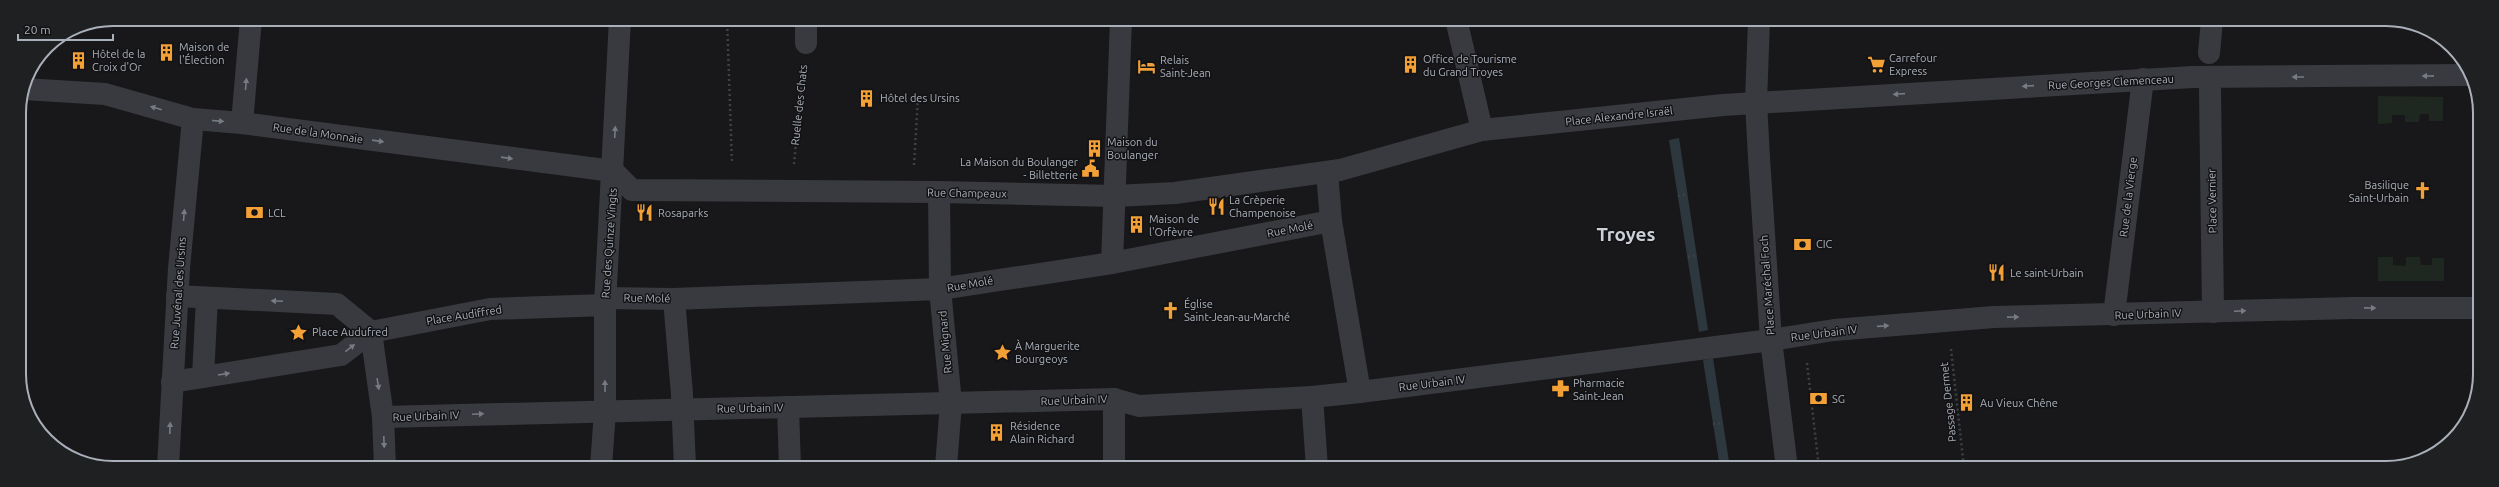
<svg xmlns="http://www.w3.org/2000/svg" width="2499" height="487" font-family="Ubuntu,sans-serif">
<rect width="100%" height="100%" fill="#18181a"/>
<g fill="#1f2820">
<path d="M2378 96 2443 97V121H2429V114H2420L2419 122H2405V115H2392V123L2378 124Z"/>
<path d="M2378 257H2393V265L2406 266V257H2420L2421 265H2432V258H2444V281H2378Z"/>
</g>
<g fill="#2d383e">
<path d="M1679 138 1708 330 1699 332 1669 140Z"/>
<path d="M1713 358 1730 468H1720L1703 360Z"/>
</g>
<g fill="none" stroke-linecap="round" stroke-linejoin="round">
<g stroke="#3f4146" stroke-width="2.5" stroke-dasharray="2 3" stroke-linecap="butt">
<path d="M727 19 732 163"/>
<path d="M794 164 803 70"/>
<path d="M914 165 918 97"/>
<path d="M1678 196 1687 194"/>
<path d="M1688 257 1697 255"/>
<path d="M1951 349 1964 468"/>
<path d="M1807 363 1819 468"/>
<path d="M1713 424 1723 423"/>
</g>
<g stroke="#393a3f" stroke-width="22">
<path d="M1456 19 1482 130"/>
<path d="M1759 20 1756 102 1759 158 1771 340 1787 468"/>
<path d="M806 43V19"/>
<path d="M2209 53 2212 20"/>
<path d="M24 89 105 94 193 119 242 123 613 171"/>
<path d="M2210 90 2213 312"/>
<path d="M242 123 251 19"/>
<path d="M613 171 632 190 939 192 1115 196 1175 193 1340 170 1482 130 1723 105 2193 77 2467 75"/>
<path d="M1327 172 1331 221 1360 392"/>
<path d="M939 192 940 289 951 403 946 467"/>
<path d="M1112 263 1121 19"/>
<path d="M605 298 674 299 940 289 1112 263 1331 221"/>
<path d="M674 299 682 394"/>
<path d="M2114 315 2143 79"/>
<path d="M203 377 207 298"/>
<path d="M172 382 341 355 371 332 337 304 177 296"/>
<path d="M682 397 685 467"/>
<path d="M1312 397 1317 468"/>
<path d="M788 407 790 467"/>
<path d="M383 417 1114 399 1139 406 1312 397 1360 392 1771 340 1834 330 1994 317 2351 308H2479"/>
<path d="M168 467 179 268 193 119"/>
<path d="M385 467 383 417 371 332 490 309 605 305"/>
<path d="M601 467 605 411V305L620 19"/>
<path d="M1114 467V399"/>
</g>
</g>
<defs><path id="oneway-solid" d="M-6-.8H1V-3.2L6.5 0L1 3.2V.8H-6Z"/></defs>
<g fill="#777b83">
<use href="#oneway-solid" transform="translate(2428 76) rotate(179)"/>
<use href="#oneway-solid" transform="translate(2298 77) rotate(180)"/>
<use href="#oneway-solid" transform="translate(246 84) rotate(-85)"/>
<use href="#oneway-solid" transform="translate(2028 86) rotate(176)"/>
<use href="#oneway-solid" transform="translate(1899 94) rotate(176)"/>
<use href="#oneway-solid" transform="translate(156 108) rotate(-164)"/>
<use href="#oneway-solid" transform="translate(218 121) rotate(5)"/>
<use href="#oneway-solid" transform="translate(615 132) rotate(-87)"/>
<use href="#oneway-solid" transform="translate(378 141) rotate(8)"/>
<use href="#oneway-solid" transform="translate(507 158) rotate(8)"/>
<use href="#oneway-solid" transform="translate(184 215) rotate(-85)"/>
<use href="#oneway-solid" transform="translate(277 301) rotate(-177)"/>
<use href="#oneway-solid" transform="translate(2370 308) rotate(1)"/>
<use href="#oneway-solid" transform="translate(2240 311) rotate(-2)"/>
<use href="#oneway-solid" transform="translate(2013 317) rotate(-1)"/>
<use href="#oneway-solid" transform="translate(1883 326) rotate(-4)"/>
<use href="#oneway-solid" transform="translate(350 348) rotate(-38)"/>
<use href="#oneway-solid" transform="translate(224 374) rotate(-9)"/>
<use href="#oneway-solid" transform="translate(378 384) rotate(81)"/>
<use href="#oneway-solid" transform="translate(605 386) rotate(-91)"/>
<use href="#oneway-solid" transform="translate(478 414) rotate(-2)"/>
<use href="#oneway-solid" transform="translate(170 428) rotate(-88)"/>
<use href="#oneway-solid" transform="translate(384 442) rotate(88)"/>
</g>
<defs>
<symbol id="building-bare" viewBox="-9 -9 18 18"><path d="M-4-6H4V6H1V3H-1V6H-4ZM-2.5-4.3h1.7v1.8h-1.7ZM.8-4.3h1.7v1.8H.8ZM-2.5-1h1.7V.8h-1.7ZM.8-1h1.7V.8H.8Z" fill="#f3a037" stroke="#131315" stroke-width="2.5" paint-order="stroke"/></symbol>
<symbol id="supermarket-bare" viewBox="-9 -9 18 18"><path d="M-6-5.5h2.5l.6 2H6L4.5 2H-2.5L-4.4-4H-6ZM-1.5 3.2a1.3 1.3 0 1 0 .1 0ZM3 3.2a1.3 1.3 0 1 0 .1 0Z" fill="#f3a037" stroke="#131315" stroke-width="2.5" paint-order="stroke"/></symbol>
<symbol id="hotel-bare" viewBox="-9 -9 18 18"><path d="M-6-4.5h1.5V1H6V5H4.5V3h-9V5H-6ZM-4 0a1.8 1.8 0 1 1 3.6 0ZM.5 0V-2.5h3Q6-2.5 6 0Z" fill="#f3a037" stroke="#131315" stroke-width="2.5" paint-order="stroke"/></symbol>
<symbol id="civic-bare" viewBox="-9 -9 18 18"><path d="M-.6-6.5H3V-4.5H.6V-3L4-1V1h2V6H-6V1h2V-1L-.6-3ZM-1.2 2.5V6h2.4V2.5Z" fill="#f3a037" stroke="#131315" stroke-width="2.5" paint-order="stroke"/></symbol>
<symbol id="church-bare" viewBox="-9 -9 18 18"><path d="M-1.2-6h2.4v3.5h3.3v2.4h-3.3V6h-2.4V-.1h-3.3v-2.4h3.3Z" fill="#f3a037" stroke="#131315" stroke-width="2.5" paint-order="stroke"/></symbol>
<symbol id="restaurant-bare" viewBox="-9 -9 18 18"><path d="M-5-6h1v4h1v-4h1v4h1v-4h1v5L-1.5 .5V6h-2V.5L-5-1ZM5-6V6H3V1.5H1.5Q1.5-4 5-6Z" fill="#f3a037" stroke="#131315" stroke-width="2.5" paint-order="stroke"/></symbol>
<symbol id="bank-bare" viewBox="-9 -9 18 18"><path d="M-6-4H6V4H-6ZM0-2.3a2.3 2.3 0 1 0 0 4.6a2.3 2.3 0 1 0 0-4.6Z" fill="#f3a037" stroke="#131315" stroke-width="2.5" paint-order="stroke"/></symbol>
<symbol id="sight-bare" viewBox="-9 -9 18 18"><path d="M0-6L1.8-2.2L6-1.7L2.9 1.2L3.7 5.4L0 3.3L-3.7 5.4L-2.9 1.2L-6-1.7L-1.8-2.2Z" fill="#f3a037" stroke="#131315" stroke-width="2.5" paint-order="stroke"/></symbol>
<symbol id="pharmacy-bare" viewBox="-9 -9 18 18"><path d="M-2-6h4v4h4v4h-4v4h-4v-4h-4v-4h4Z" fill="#f3a037" stroke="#131315" stroke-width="2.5" paint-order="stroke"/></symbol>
</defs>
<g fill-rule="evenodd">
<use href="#building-bare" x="154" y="40" width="25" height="25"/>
<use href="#building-bare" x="66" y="48" width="25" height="25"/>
<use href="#supermarket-bare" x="1864" y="52" width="25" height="25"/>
<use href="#building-bare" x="1398" y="52" width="25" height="25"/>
<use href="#hotel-bare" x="1134" y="54" width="25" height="25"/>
<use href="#building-bare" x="854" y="86" width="25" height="25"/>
<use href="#building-bare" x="1082" y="136" width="25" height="25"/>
<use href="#civic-bare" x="1078" y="156" width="25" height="25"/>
<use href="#church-bare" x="2410" y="178" width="25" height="25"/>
<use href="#restaurant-bare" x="1204" y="194" width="25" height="25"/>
<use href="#bank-bare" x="242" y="200" width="25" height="25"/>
<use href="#restaurant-bare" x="632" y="200" width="25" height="25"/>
<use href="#building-bare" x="1124" y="212" width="25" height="25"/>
<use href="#bank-bare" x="1790" y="232" width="25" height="25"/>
<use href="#restaurant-bare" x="1984" y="260" width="25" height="25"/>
<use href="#church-bare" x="1158" y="298" width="25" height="25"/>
<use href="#sight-bare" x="286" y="320" width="25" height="25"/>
<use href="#sight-bare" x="990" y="340" width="25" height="25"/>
<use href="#pharmacy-bare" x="1548" y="376" width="25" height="25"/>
<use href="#bank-bare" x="1806" y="386" width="25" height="25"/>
<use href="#building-bare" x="1954" y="390" width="25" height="25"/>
<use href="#building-bare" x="984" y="420" width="25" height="25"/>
</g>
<g text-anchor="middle" stroke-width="3" stroke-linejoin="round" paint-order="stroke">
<g font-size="11" fill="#aab0ba" stroke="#131315" text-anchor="start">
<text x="179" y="51">Maison de<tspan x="179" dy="13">l'Élection</tspan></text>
<text x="92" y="58">Hôtel de la<tspan x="92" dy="13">Croix d'Or</tspan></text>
<text x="1889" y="62">Carrefour<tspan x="1889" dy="13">Express</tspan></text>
<text x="1423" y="63">Office de Tourisme<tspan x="1423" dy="13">du Grand Troyes</tspan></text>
<text x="1160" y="64">Relais<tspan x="1160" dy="13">Saint-Jean</tspan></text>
<text x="880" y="102">Hôtel des Ursins</text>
<text x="1107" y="146">Maison du<tspan x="1107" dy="13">Boulanger</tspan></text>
<text x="1078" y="166" text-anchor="end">La Maison du Boulanger<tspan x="1078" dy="13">- Billetterie</tspan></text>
<text x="2409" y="189" text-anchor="end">Basilique<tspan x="2409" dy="13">Saint-Urbain</tspan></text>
<text x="1229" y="204">La Crèperie<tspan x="1229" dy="13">Champenoise</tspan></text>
<text x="268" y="217">LCL</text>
<text x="658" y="217">Rosaparks</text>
<text x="1149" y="223">Maison de<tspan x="1149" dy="13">l'Orfèvre</tspan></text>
<text x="1816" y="248">CIC</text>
<text x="2010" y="277">Le saint-Urbain</text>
<text x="1184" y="308">Église<tspan x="1184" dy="13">Saint-Jean-au-Marché</tspan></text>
<text x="312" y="336">Place Audufred</text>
<text x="1015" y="350">À Marguerite<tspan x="1015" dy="13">Bourgeoys</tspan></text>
<text x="1573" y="387">Pharmacie<tspan x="1573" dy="13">Saint-Jean</tspan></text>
<text x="1832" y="403">SG</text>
<text x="1980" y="407">Au Vieux Chêne</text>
<text x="1010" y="430">Résidence<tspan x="1010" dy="13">Alain Richard</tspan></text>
</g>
<g font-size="11" fill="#aab0ba" stroke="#131315">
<text transform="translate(2111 82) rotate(-3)" y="4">Rue Georges Clemenceau</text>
<text transform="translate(799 105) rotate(-84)" y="4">Ruelle des Chats</text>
<text transform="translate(1619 116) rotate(-6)" y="4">Place Alexandre Israël</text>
<text transform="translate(318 133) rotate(8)" y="4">Rue de la Monnaie</text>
<text transform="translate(967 193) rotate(1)" y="4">Rue Champeaux</text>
<text transform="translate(2128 197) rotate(-83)" y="4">Rue de la Vierge</text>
<text transform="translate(2212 201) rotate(-91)" y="4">Place Vernier</text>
<text transform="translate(1290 229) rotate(-11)" y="4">Rue Molé</text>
<text transform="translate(609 243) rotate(-86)" y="4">Rue des Quinze Vingts</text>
<text transform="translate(970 284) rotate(-10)" y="4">Rue Molé</text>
<text transform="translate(1767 285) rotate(-94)" y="4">Place Maréchal Foch</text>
<text transform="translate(178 293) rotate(-86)" y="4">Rue Juvénal des Ursins</text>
<text transform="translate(647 298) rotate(1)" y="4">Rue Molé</text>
<text transform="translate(2148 314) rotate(-2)" y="4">Rue Urbain IV</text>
<text transform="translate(464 315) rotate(-9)" y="4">Place Audiffred</text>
<text transform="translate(1824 333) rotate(-7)" y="4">Rue Urbain IV</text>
<text transform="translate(945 342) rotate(-95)" y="4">Rue Mignard</text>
<text transform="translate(1432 383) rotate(-7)" y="4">Rue Urbain IV</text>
<text transform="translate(1074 400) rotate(-2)" y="4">Rue Urbain IV</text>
<text transform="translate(1948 402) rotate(-96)" y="4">Passage Dermet</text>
<text transform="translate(750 408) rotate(-1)" y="4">Rue Urbain IV</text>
<text transform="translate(426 416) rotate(-2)" y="4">Rue Urbain IV</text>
</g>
<g font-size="19" font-weight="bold" fill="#cbcfd6" stroke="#131315">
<text x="1626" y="241">Troyes</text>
</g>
</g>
<path d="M0 0H2499V487H0ZM113 26H2386A87 87 0 0 1 2473 113V374A87 87 0 0 1 2386 461H113A87 87 0 0 1 26 374V113A87 87 0 0 1 113 26Z" fill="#1f2022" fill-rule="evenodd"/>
<path fill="none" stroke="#aab0ba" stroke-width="2" d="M113 26H2386A87 87 0 0 1 2473 113V374A87 87 0 0 1 2386 461H113A87 87 0 0 1 26 374V113A87 87 0 0 1 113 26Z"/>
<path d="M18 34v6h95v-6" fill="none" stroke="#aab0ba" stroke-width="2"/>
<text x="24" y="34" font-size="12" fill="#aab0ba" stroke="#131315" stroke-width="3" paint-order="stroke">20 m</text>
</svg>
